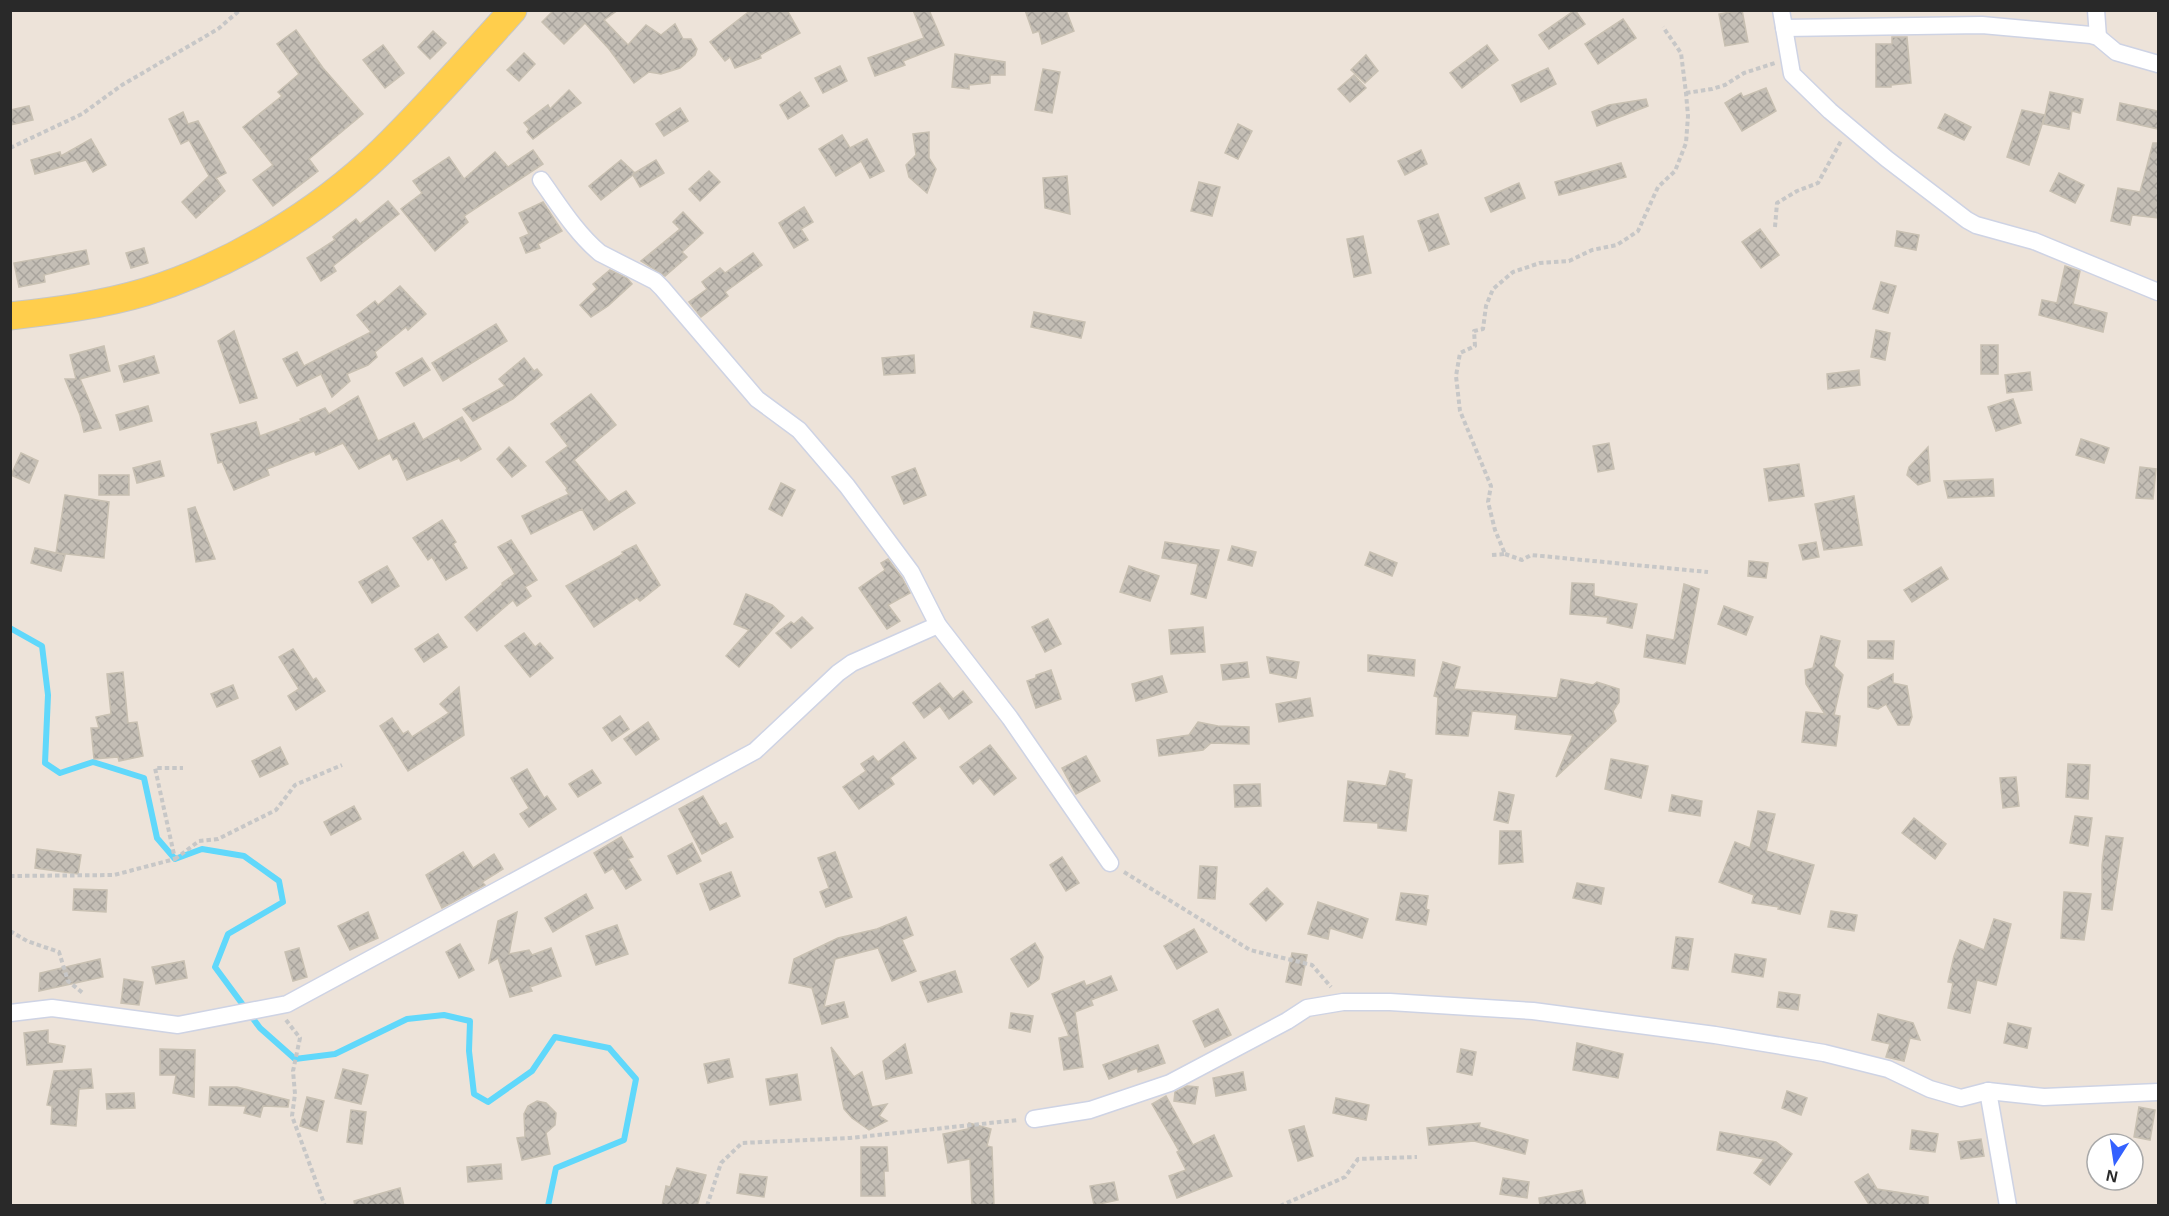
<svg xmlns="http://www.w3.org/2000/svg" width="2169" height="1216" font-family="Arial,sans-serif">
<defs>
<pattern id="building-cross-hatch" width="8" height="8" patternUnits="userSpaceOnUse" patternTransform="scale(1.5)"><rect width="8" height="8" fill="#c4beb5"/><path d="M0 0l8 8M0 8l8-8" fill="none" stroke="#a8a39c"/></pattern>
</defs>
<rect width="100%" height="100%" fill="#ede3d9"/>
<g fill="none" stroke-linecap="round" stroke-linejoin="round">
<path stroke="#60d8fb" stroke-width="6" d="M10 628 42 646 48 695 45 763 60 773 93 762 144 778 157 838 175 859 202 849 244 856 279 881 283 902 228 934 215 967 260 1028 295 1059 335 1054 407 1019 444 1015 470 1021 469 1051 474 1094 488 1102 532 1071 555 1037 609 1048 636 1079 624 1140 556 1168 548 1206"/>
</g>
<g fill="url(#building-cross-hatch)" stroke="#c8c0b2" stroke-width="1.5">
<path d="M554 10H618L604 20 628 45 646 25 661 35 675 24 683 39H691L697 49 695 55 680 68 661 74 649 72 634 83 609 49 585 23 564 44 542 22Z"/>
<path d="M751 10H787L800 33 760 55 761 58 735 68 730 57 725 61 710 42Z"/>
<path d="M913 10H929L944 45 903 61 905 65 875 76 868 58 924 38Z"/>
<path d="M1025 10H1066L1074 31 1042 44 1039 31 1033 33Z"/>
<path d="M1575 10 1585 24 1549 49 1539 35Z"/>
<path d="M1742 10 1748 42 1725 46 1719 14Z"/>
<path d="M1623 19 1636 38 1598 64 1585 44Z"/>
<path d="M296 30 323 68 363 114 309 159 318 171 273 206 253 180 273 165 243 127 282 96 278 92 299 74 277 44Z"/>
<path d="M433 31 446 43 430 59 418 47Z"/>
<path d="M1892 37H1907L1911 83 1891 85V87H1876V44H1892Z"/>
<path d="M383 45 404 73 385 88 363 60Z"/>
<path d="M1487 45 1498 60 1462 88 1450 73Z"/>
<path d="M524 53 535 64 519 81 507 70Z"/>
<path d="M955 54 1005 62V75H990V83L969 85V89L952 87Z"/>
<path d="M1366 55 1378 71 1365 83 1351 70Z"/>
<path d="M840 66 847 81 823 93 815 78Z"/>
<path d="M1548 68 1556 84 1521 102 1512 85Z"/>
<path d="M1043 69 1060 72 1052 113 1035 110Z"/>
<path d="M1354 75 1366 88 1350 102 1338 89Z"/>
<path d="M1766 88 1776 111 1742 131 1725 103 1741 93 1743 97Z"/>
<path d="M569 90 581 103 533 139 527 132 529 129 524 123 548 105 550 109Z"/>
<path d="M800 92 809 106 788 119 780 105Z"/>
<path d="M2050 92 2083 99 2080 113 2072 111 2069 129 2043 124Z"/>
<path d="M1646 99 1648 106 1597 126 1592 112 1609 105Z"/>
<path d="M2120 103 2158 111V129L2117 120Z"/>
<path d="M29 106 33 120 10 125V110Z"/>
<path d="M680 108 688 121 664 136 656 124Z"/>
<path d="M2022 110 2045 115 2029 165 2007 157Z"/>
<path d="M183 112 188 124 198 121 226 173 216 178 225 191 196 218 182 202 209 176 189 140 181 144 169 119Z"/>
<path d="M1945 114 1971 127 1964 140 1938 128Z"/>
<path d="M1238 124 1252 131 1238 159 1225 153Z"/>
<path d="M929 132V158L936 169 927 193 909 177 906 165 916 155 913 134Z"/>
<path d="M842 135 850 148 867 139 884 171 870 178 861 161 836 176 819 149Z"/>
<path d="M91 139 106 165 93 172 86 160 35 174 31 160 60 152 61 156Z"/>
<path d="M2153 143H2158V218L2132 215 2130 225 2111 221 2118 188 2140 192Z"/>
<path d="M533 150 543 164 464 216 468 222 435 251 401 209 422 193 413 181 449 157 464 179 495 152 508 167Z"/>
<path d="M1421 150 1427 164 1405 175 1398 161Z"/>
<path d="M621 160 635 173 633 174 656 160 664 173 640 187 633 175 601 200 589 186Z"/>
<path d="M1621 163 1626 177 1559 195 1555 182Z"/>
<path d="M709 171 720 182 700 201 689 189Z"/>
<path d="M2059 173 2084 185 2075 203 2050 191Z"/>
<path d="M1067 176 1070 214 1045 208 1043 178Z"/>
<path d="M1199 182 1220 187 1212 216 1191 211Z"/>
<path d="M1519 183 1525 198 1491 212 1485 198Z"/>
<path d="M388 201 399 214 333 266 336 271 321 281 307 258 335 240 333 237 356 219 360 224Z"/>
<path d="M543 202 562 231 538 244 540 248 526 253 520 238 529 234 519 213Z"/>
<path d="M804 207 813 222 801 229 808 240 794 248 779 223Z"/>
<path d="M683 212 703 233 682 252 687 257 665 276 641 261 680 229 673 222Z"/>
<path d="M1438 214 1449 244 1429 251 1418 221Z"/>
<path d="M1760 229 1779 255 1761 268 1742 242Z"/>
<path d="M1897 231 1919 235 1916 250 1895 246Z"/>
<path d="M1363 236 1371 273 1354 277 1347 239Z"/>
<path d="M144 248 148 263 131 268 126 253Z"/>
<path d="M86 250 89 264 44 275 45 282 19 287 14 263Z"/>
<path d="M753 253 762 265 725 292 728 296 701 317 689 302 707 289 702 282 720 268 725 273Z"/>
<path d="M2065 266 2080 271 2073 304 2107 313 2103 332 2039 315 2042 300 2057 303Z"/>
<path d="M610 270 627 278 632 284 608 306 591 317 580 305 597 289 593 284Z"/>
<path d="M1881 282 1896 286 1888 313 1873 309Z"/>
<path d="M400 286 426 314 408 330 406 327 375 352 377 357 368 365 347 374 350 381 332 397 321 374 297 386 283 359 297 352 304 366 371 332 357 315 375 301 378 305Z"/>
<path d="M1034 312 1085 322 1081 338 1031 327Z"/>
<path d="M496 324 507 341 443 381 432 363Z"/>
<path d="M1876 330 1890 333 1885 360 1871 357Z"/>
<path d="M234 331 257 398 240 403 218 341Z"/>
<rect x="1981" y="345" width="17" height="29"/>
<path d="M104 346 110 371 80 379 101 428 84 432 80 415 65 379H76L70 355Z"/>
<path d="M914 355 915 373 884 375 882 358Z"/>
<path d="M154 356 159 373 124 382 119 366Z"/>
<path d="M422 358 430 370 404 386 396 373Z"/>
<path d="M524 358 534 371 537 369 542 375 513 399 473 421 463 409 505 386 499 379Z"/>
<path d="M1859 370 1860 385 1828 389 1827 374Z"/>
<path d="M2030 372 2032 390 2007 393 2005 375Z"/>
<path d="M591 394 616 425 574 460 609 502 626 491 635 503 594 530 582 509 531 534 522 516 569 494 566 490 567 488 546 462 568 446 551 424Z"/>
<path d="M358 396 378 441 414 423 423 440 462 417 481 449 461 461 459 458 407 480 397 458 393 460 390 453 359 469 343 443 316 455 314 451 267 469 269 475 234 490 222 462 218 463 211 434 256 422 260 436 301 421 300 419 325 408 329 414Z"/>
<path d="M2013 399 2021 423 1996 431 1988 407Z"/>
<path d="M148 406 152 421 120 430 116 415Z"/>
<path d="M2081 439 2109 448 2104 463 2076 455Z"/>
<path d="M1609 443 1614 469 1598 472 1593 446Z"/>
<path d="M509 447 526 466 512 477 497 459Z"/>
<path d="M1928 447 1930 481 1918 485 1907 475 1909 467Z"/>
<path d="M21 453 38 461 29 483 11 475Z"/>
<path d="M160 461 164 476 137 483 133 468Z"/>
<path d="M1799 464 1804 496 1769 501 1764 469Z"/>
<path d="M2140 467 2156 469 2153 499 2136 498Z"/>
<path d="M915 468 926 495 904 504 892 477Z"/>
<rect x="99" y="475" width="30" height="20"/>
<path d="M1993 479 1994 496 1948 498 1944 481Z"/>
<path d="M781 483 795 490 782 516 769 509Z"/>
<path d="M65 495 109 502 104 558 57 553 65 555 61 571 31 563 35 548 56 553Z"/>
<path d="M1854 496 1862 545 1824 550 1815 504Z"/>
<path d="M195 507 215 559 196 562 188 509Z"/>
<path d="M442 520 456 542 453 544 467 568 446 580 432 557 428 560 413 538Z"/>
<path d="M511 540 537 580 525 587 531 596 517 606 513 600 477 631 465 617 503 584 502 583 515 574 498 547Z"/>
<path d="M1165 542 1219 550 1206 598 1191 594 1198 564 1162 558Z"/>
<path d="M1816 542 1819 557 1803 560 1799 545Z"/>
<path d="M636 545 660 585 640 601 637 598 594 627 566 586 623 554 622 552Z"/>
<path d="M1232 546 1256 552 1252 566 1228 560Z"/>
<path d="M1370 552 1397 563 1392 576 1365 565Z"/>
<path d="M888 559 902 578 910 593 888 605 900 621 887 629 859 588 885 570 881 563Z"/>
<path d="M1749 561 1768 563 1766 578 1748 576Z"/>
<path d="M387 566 399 586 372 603 359 582Z"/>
<path d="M1129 566 1159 576 1150 601 1120 592Z"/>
<path d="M1941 567 1948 579 1912 602 1904 590Z"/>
<path d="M1572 583 1594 584V596L1637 604 1632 628 1607 623 1608 617 1570 614Z"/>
<path d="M1684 584 1699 589 1685 664 1644 657 1647 635 1674 640Z"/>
<path d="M746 594 772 605 784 616 739 667 726 656 749 630 734 624Z"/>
<path d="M1724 606 1753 617 1746 635 1718 624Z"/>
<path d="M802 617 813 628 791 648 776 633 791 622 794 624Z"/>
<path d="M1048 619 1061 644 1045 652 1032 627Z"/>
<path d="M1203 627 1205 652 1171 654 1169 630Z"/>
<path d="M524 633 535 647 540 643 553 658 530 677 505 646Z"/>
<path d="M438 634 447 647 424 662 415 649Z"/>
<path d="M1821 636 1840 641 1834 666 1843 675 1834 715 1840 716 1836 746 1802 742 1806 712 1825 714 1806 684 1805 670 1813 668Z"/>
<path d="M1868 641H1894L1893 659 1868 658Z"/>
<path d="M293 649 313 680 316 678 325 691 296 710 288 696 299 689 279 657Z"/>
<path d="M1368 655 1415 660 1414 676 1368 671Z"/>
<path d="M1267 657 1299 662 1296 678 1270 673Z"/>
<path d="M1247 662 1249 677 1223 680 1221 665Z"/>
<path d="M1443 662 1460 667 1454 689 1557 698 1561 679 1593 685 1597 682 1619 689V702L1613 711 1616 721 1556 777 1573 735 1515 729 1517 715 1472 711 1468 736 1436 734 1438 697 1434 696Z"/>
<path d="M1051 670 1061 699 1036 708 1027 681 1036 678V675Z"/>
<path d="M123 672 128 723 137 722 143 756 119 761 118 757 94 759 91 728H99L96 717 111 714 107 674Z"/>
<path d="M1893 674V683L1907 686 1912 717 1909 725H1898L1886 704 1878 709 1868 707V687Z"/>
<path d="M1162 676 1167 692 1136 701 1132 684Z"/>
<path d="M940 683 953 699 963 691 972 702 949 719 940 706 924 718 913 703Z"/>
<path d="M233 685 238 698 217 707 211 694Z"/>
<path d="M459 687 464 735 408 771 380 726 392 718 403 734 408 731 412 737 449 713 440 704Z"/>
<path d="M1310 698 1313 716 1279 722 1276 704Z"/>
<path d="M620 716 629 729 612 741 603 728Z"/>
<path d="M648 722 659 739 636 755 624 739Z"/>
<path d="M1198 722 1218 726 1249 727V744L1211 743 1203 750 1159 756 1157 740 1189 735Z"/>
<path d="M904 742 916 758 890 778 894 784 859 809 843 787 866 771 861 764 873 756 878 762Z"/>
<path d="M990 745 1016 778 994 795 980 778 973 784 960 767Z"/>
<path d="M280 747 288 764 260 777 252 761Z"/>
<path d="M1086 756 1100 781 1076 794 1062 768Z"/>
<path d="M1611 759 1648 766 1641 798 1605 789Z"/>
<path d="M2068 764 2090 765 2088 799 2066 797Z"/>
<path d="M527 769 544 798 547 796 556 809 529 827 520 814 529 808 511 778Z"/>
<path d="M592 770 601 783 578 797 569 784Z"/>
<path d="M1390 771 1405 774 1404 778 1412 780 1406 831 1378 828V823L1344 821 1348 781 1386 786Z"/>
<path d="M2016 777 2019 806 2003 808 2000 778Z"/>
<path d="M1260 784 1261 806 1235 807 1234 785Z"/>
<path d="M1499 792 1514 795 1508 823 1494 820Z"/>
<path d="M1672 795 1702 801 1700 816 1669 811Z"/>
<path d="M703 796 720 826 726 823 733 837 702 854 679 809Z"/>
<path d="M354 806 361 819 331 835 324 822Z"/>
<path d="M1758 811 1775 814 1766 851 1814 865 1800 914 1778 909 1779 907 1752 903 1754 895 1719 882 1735 842 1750 848Z"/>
<path d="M2075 816 2092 818 2088 846 2070 843Z"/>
<path d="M1914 818 1946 844 1935 859 1902 833Z"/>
<path d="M1500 831H1521L1523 862 1499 864Z"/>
<path d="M2106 836 2123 838 2112 910 2102 909V865Z"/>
<path d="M621 837 633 857 628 859 641 880 626 889 613 868 605 873 594 853Z"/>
<path d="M692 843 701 861 677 874 668 856Z"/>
<path d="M37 849 81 855 78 874 35 868Z"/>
<path d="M463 852 473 868 494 854 503 869 482 882 485 885 442 908 426 875Z"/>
<path d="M835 852 852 897 826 907 820 892 829 888 818 858Z"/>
<path d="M1062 857 1079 883 1066 891 1050 865Z"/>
<path d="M1200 866 1217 867 1215 899 1198 898Z"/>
<path d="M731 872 740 896 710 910 700 884Z"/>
<path d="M1577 883 1604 888 1601 904 1573 898Z"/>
<path d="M1267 888 1283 904 1266 921 1250 904Z"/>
<path d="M74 889 107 890 106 912 73 910Z"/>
<path d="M2064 892 2091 894 2084 940 2061 938Z"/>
<path d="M1401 893 1428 896 1426 909 1429 910 1426 925 1396 920Z"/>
<path d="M586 894 593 908 553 932 545 918Z"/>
<path d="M1318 902 1368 919 1362 938 1330 928 1328 939 1308 934Z"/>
<path d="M1831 911 1857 915 1854 931 1828 927Z"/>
<path d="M368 912 378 938 350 950 338 926Z"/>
<path d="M517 912 509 954 529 950 532 955 551 948 561 976 530 987 532 991 510 997 498 958 489 963 498 921Z"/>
<path d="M906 917 913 935 902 940 916 971 892 981 878 948 835 959 824 1007 844 1002 848 1017 822 1024 812 988 789 983 794 959 838 938 877 929Z"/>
<path d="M1994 919 2011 924 1996 985 1977 980 1970 1013 1948 1008 1953 983 1948 982 1954 956 1960 940 1984 950Z"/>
<path d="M617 925 628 954 596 965 586 936Z"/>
<path d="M1194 929 1207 952 1177 969 1164 946Z"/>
<path d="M1676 937 1693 939 1688 970 1672 968Z"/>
<path d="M1035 943 1043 957 1039 979 1028 987 1011 959Z"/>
<path d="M460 944 474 970 459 978 446 952Z"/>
<path d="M299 948 307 977 293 981 285 952Z"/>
<path d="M1292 953 1307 955 1301 985 1286 982Z"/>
<path d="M1735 954 1766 959 1763 977 1732 972Z"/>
<path d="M100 959 103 977 39 991 40 973Z"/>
<path d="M184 961 187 978 156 984 152 967Z"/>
<path d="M955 971 962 992 928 1002 920 982Z"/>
<path d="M1111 976 1117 990 1091 1000 1093 1005 1075 1012 1083 1067 1064 1070 1059 1038 1069 1036 1052 994 1084 981 1086 986Z"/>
<path d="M124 979 143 982 139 1005 121 1003Z"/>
<path d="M1779 992 1800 995 1798 1010 1777 1007Z"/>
<path d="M1218 1009 1231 1035 1205 1047 1193 1021Z"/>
<path d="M1011 1013 1033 1016 1030 1032 1009 1028Z"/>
<path d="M1878 1014 1913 1023 1920 1040 1910 1038 1904 1061 1886 1057 1890 1044 1872 1040Z"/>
<path d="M2008 1023 2031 1028 2027 1048 2004 1043Z"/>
<path d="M48 1030V1043L65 1046 62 1062 27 1065 24 1033Z"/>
<path d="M1577 1043 1623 1054 1618 1078 1573 1070Z"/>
<path d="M905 1044 912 1073 886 1079 883 1061Z"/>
<path d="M1158 1045 1165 1063 1138 1072 1137 1068 1109 1079 1103 1065Z"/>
<path d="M831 1047 854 1077 862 1072 872 1107 887 1104 879 1116 887 1121 869 1130 852 1118 844 1109Z"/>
<path d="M160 1049 195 1050 194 1097 173 1093 176 1075H160Z"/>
<path d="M1461 1049 1476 1052 1472 1075 1457 1072Z"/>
<path d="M729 1059 733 1077 708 1083 704 1064Z"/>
<path d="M91 1069 93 1088 79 1089 76 1126 51 1124 52 1106 47 1105 54 1071Z"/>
<path d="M343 1069 368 1075 361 1104 335 1098Z"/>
<path d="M1243 1072 1246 1090 1216 1096 1213 1078Z"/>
<path d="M797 1074 801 1100 770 1105 766 1079Z"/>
<path d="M1187 1086 1198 1087 1195 1104 1174 1101 1175 1092Z"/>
<path d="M210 1087H237L289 1100 288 1107 263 1106 260 1117 244 1113 246 1106 209 1105Z"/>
<path d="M1787 1091 1807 1098 1801 1115 1782 1108Z"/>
<path d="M134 1093 135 1108 107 1109 106 1094Z"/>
<path d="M1166 1096 1193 1145 1214 1135 1232 1176 1177 1198 1169 1176 1186 1170 1177 1152 1179 1151 1152 1104Z"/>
<path d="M307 1097 324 1101 317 1131 300 1126Z"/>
<path d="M1336 1098 1369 1105 1366 1120 1333 1113Z"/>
<path d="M537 1101 546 1103 556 1113 555 1125 546 1133 550 1154 522 1160 517 1138 525 1137 524 1114 528 1106Z"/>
<path d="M2139 1107 2155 1110 2150 1140 2134 1137Z"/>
<path d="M351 1110 366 1112 362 1144 347 1142Z"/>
<path d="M969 1123 991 1129 987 1146 992 1147 994 1206H972L970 1159 948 1163 943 1134 968 1129Z"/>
<path d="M1480 1123 1479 1127 1528 1140 1525 1154 1474 1141 1429 1145 1427 1128Z"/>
<path d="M1304 1126 1313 1156 1298 1161 1289 1130Z"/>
<path d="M1912 1130 1938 1134 1935 1152 1910 1149Z"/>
<path d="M1720 1132 1776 1142 1792 1154 1770 1185 1754 1173 1764 1159 1717 1150Z"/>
<path d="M1981 1139 1984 1156 1961 1159 1958 1142Z"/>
<path d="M861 1147H887L888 1171H884L885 1196H861Z"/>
<path d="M501 1164 502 1179 468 1182 467 1167Z"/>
<path d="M677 1168 706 1175 697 1206H662L666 1186 670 1187Z"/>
<path d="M740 1174 767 1177 764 1197 737 1193Z"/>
<path d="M1868 1174 1877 1189 1928 1197V1206H1870L1855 1182Z"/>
<path d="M1503 1178 1529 1182 1527 1198 1500 1194Z"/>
<path d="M1114 1182 1118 1200 1094 1205 1090 1186Z"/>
<path d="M400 1188 404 1206H355L354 1201Z"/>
<path d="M1582 1190 1586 1206H1540L1539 1198Z"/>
</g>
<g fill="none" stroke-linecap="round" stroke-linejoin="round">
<defs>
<g id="minor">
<path d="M1781 10 1792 74 1830 111 1887 159 1967 220 1976 225 2034 241 2158 292"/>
<path d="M2096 10 2098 37"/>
<path d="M1784 28 1982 25 2091 35 2098 37 2116 52 2158 64"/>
<path d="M541 180C559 205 576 233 600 253L655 281 662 288 757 399 799 430 847 486 911 572 938 625 1010 718 1110 863"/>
<path d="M10 1013 52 1008 178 1025 287 1004 755 751 838 673 852 663 938 625"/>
<path d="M1988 1091 2008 1206"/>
<path d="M1034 1119 1090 1110 1170 1083 1287 1021 1307 1008 1343 1002H1390L1533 1011 1715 1035 1824 1053 1888 1069 1930 1089 1961 1098 1988 1091 2044 1097 2158 1092"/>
</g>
<path id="primary" d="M10 316C55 311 102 305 145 292 230 266 318 213 382 151 428 106 470 58 513 10"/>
</defs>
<use href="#minor" stroke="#ced3e4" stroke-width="19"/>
<use href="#primary" stroke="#c7c7c7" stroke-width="29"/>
<g stroke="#c7c7c7" stroke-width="4" stroke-dasharray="4.5 3" stroke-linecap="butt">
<path d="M1686 93 1712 89 1725 85 1744 73 1775 63"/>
<path d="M10 148 82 114 122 85 218 29 240 10"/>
<path d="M1775 227 1777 203 1797 191 1818 183 1841 141"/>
<path d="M1505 554 1522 560 1531 555 1708 572"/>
<path d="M1492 555 1505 554 1495 530 1488 502 1491 486 1460 411 1456 376 1460 353 1475 346 1474 331 1483 329 1486 306 1493 289 1513 272 1540 263 1569 261 1592 250 1617 245 1638 231 1658 187 1675 171 1686 143 1688 116 1686 93 1681 53 1663 27"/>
<path d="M175 859 199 841 218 839 276 810 295 785 342 765"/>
<path d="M1124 872 1250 950 1312 965 1331 987"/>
<path d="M10 876 114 875 175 859 155 768H183"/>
<path d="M10 931 27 941 59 952 68 981 84 994"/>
<path d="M286 1020 300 1038 293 1071 295 1094 292 1116 325 1206"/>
<path d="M707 1206 721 1163 742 1143 850 1138 1018 1120"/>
<path d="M1280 1206 1345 1177 1358 1159 1417 1157"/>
</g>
<use href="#minor" stroke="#fff" stroke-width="16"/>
<use href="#primary" stroke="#ffce4c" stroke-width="27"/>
</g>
<rect width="2169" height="1216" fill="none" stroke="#292929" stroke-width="24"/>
<g transform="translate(2115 1162) rotate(192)"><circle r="28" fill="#ffffff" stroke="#a9a9a9" stroke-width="1.5"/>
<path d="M0-4.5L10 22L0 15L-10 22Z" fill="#3461ff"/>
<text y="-9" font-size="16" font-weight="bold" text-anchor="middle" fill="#292929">N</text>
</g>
</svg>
